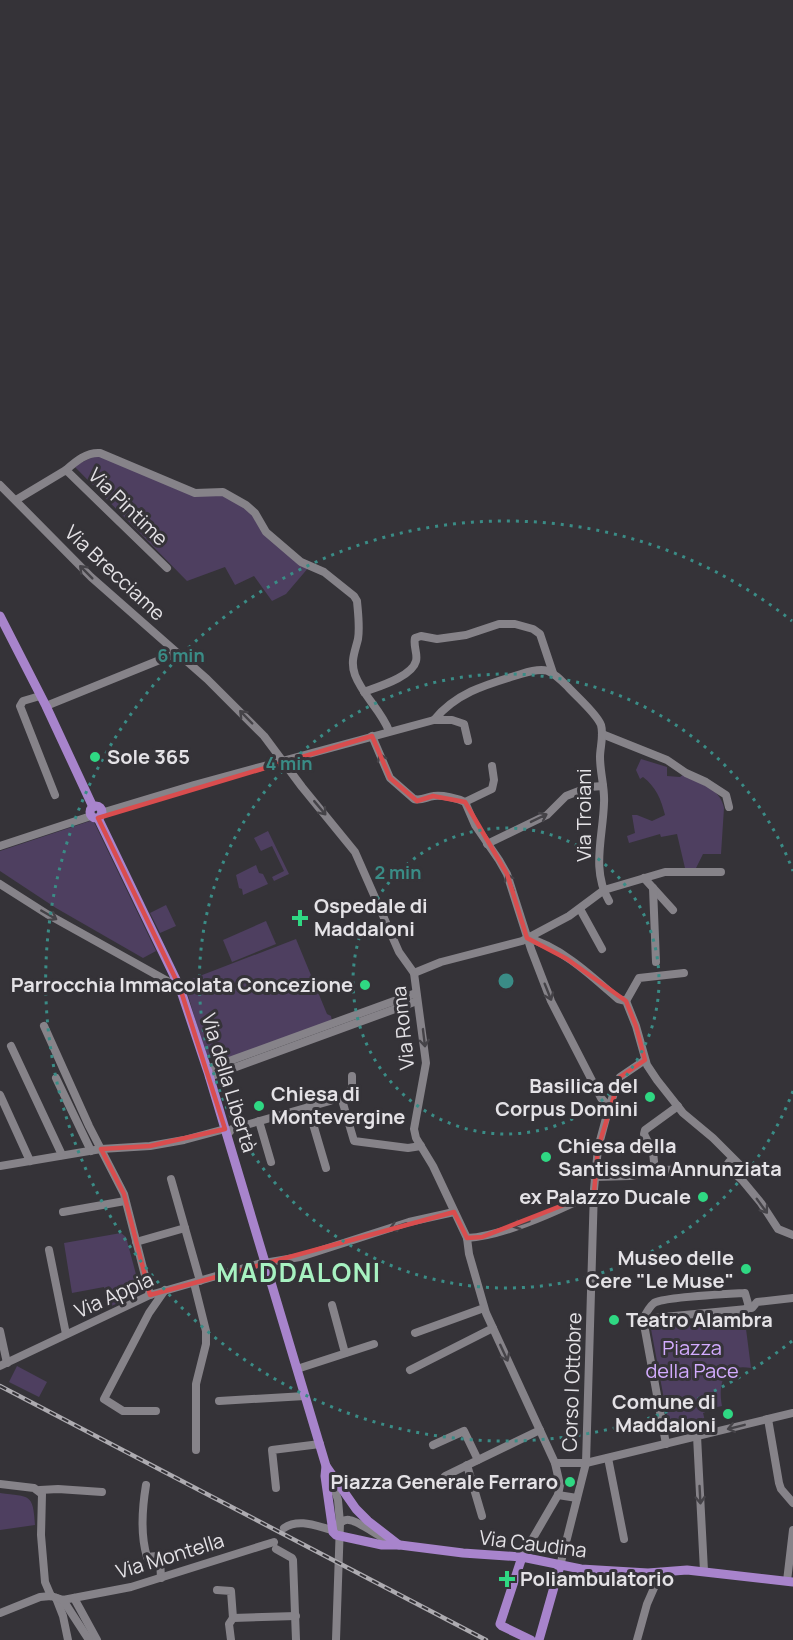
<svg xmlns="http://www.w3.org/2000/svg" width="793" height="1640" font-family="Manrope,sans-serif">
<rect width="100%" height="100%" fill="#353338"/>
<g fill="#4e3f60">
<path d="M104 456 166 484 221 494 251 511 268 538 309 567 286 594 272 601 254 576 235 585 225 567 187 581 74 466 93 457Z"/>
<path d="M641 759 667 767V776L680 777 684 774C699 782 721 789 724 808L721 854H703L696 868H685L677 834 661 837 660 834 629 843 627 836 635 833 632 815H637L652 821 665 815C661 799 656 787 643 777L640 779 636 770Z"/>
<path d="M93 820 156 951 143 958 56 908 0 871V851Z"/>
<path d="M268 831 289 874 274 881 272 877 284 871 272 846 261 851 254 838Z"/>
<path d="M256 865 259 873 263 874 268 884 243 895 242 889 239 888 236 875Z"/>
<path d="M166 905 176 926 160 933 150 913Z"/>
<path d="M266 921 276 944 232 962 223 940Z"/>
<path d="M296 939 327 1014 331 1016 332 1021 223 1062 206 1055 184 982Z"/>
<path d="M121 1233 126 1237 141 1293 109 1307 104 1287 72 1293 64 1243Z"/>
<path d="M742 1319 745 1321 751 1368C723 1363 718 1383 722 1406L708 1409V1411L703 1413 706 1425 678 1432 676 1426H669L651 1329Z"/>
<path d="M17 1366 47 1382 39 1397 9 1382Z"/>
<path d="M0 1493C30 1497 33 1493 35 1525L0 1530Z"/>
</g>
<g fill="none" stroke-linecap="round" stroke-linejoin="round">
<g stroke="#868389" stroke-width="8">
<path d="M66 470C76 461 87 452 100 453L195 493 223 492 246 505 255 513 266 532 301 562 324 572 354 596 357 601C358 613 360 627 358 639 355 652 350 661 355 675 363 696 381 710 389 731"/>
<path d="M0 485 91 577 207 679 264 736 302 787 355 852 399 952 414 973 426 1063 414 1129 416 1138 433 1166 467 1238 469 1254 486 1313 555 1463"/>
<path d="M16 500 66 470 167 568"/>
<path d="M364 692C377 687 412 677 416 661 418 654 413 646 415 638L421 636 437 639 466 635 499 624H515L533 629 540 634 553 673"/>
<path d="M40 696 23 701 20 706 55 795"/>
<path d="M46 706 177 653"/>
<path d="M434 720H452L464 724 468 741"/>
<path d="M602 734 667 760 686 773 706 782 726 795 729 807"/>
<path d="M372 736 390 778 414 799C422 801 426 797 434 796 443 795 457 798 465 802L475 825 499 860 507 874 531 949 551 1001 601 1098 609 1107"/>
<path d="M465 802 492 789 494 780 492 766"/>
<path d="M101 813 194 785 434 720C457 692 488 684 521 674 546 666 550 669 568 687 577 697 597 714 601 725 604 735 600 748 600 757 600 773 605 788 604 803 603 837 591 870 609 901"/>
<path d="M487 844 547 815 566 796 589 787 603 786"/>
<path d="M0 846 91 816"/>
<path d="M644 878 673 910"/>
<path d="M0 884 47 914 180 988"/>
<path d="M653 888 656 962"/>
<path d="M580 909 602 949"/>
<path d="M527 938C560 946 593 977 618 999L626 1001 636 1026 647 1065 657 1080 683 1113 713 1138 739 1164 737 1166 729 1162 727 1165 732 1171"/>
<path d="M414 973 441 962 522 941 569 916 604 890 665 872H721"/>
<path d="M626 1001 639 978 684 973"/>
<path d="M44 1026 89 1126 124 1194 150 1295"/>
<path d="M11 1046 62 1155"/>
<path d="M207 1069 416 993"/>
<path d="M352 1076V1088L342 1100 354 1141 408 1148 421 1146"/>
<path d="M209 1077 417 1001"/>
<path d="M56 1078 91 1151"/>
<path d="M0 1095 30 1161"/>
<path d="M308 1107 326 1168"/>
<path d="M259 1121 271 1162"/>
<path d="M227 1135 232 1129 330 1101"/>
<path d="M0 1166 101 1149 150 1146 184 1140 225 1129"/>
<path d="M655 1171 653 1152 644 1134 645 1130 678 1106"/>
<path d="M594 1177 630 1176 662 1170 715 1168 732 1171 742 1180 761 1203 778 1229 793 1235"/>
<path d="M171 1179 200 1281"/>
<path d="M63 1212 125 1201"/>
<path d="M467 1238C504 1236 560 1210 594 1193"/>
<path d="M136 1242 185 1228"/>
<path d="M49 1250 66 1334"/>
<path d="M194 1283 206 1331V1344L196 1384V1450"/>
<path d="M332 1305 345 1353"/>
<path d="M747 1308H752L757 1302 793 1298"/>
<path d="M643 1319 666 1444"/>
<path d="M643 1319C646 1313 649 1307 654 1303 664 1297 728 1294 745 1293L749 1307"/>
<path d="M643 1319 747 1309"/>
<path d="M0 1331 7 1363"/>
<path d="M415 1333 484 1308"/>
<path d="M0 1366 150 1295 258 1264 300 1257 409 1222 454 1212"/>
<path d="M297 1369 374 1344"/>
<path d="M410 1370 493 1328"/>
<path d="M219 1401 305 1396"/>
<path d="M156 1411H123L104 1399 149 1313 165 1290"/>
<path d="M768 1419 779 1483 781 1489 793 1503"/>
<path d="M697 1436 704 1571"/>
<path d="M433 1445 464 1431 478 1460"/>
<path d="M608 1458 624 1539"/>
<path d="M467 1465 482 1516"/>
<path d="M330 1475 338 1500 340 1523 336 1640"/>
<path d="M445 1476 540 1430"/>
<path d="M0 1484 34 1488 42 1494 41 1535 45 1582 51 1596"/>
<path d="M146 1485C142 1509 140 1534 147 1557L157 1556 160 1559 161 1578"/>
<path d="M276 1488 272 1450 320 1444"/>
<path d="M40 1490 58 1489 102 1492"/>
<path d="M577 1498 558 1495 560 1485 555 1463H586L793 1413"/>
<path d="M340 1523C343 1521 345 1519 349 1520 360 1521 381 1539 394 1543"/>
<path d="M284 1528C299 1518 316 1526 332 1530"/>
<path d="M276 1549 292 1558 293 1560 296 1640"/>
<path d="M522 1557 558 1495"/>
<path d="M560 1566 586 1463 594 1189 598 1148 609 1107 620 1077 645 1060"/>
<path d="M787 1581 793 1530"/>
<path d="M217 1590 231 1591 233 1618"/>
<path d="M56 1598 63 1616 68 1640"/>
<path d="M74 1598 97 1640"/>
<path d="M63 1600 89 1640"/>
<path d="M0 1613 40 1597 51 1596 63 1600 131 1587 274 1542"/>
<path d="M231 1640 229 1624 233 1618 296 1616"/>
<path d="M637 1640 647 1604 661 1572"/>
</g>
<g stroke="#a884cc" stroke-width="9">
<path d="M0 616 46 706 93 807"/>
<circle cx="96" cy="812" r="6"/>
<path d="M98 818 180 988 208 1072 326 1466 325 1476 333 1532 336 1535 382 1545H400L463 1553 522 1557 581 1569 648 1573 687 1570 793 1582"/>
<path d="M326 1466 356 1509 368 1521 399 1545"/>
<path d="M522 1557 500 1624 502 1626 531 1640"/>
<path d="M539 1640 560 1566"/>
</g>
<defs>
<path id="rail" d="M0 1386 486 1640"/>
</defs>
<use href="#rail" stroke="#adabb0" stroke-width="4.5"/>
<use href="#rail" stroke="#353338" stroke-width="2" stroke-dasharray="7" stroke-linecap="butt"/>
</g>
<defs><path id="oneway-shaft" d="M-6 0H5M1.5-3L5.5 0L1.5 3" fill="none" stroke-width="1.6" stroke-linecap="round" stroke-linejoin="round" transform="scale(1.5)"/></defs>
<g stroke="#454348">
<use href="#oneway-shaft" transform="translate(86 572) rotate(-135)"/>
<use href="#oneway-shaft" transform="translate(246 717) rotate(-134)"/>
<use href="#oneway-shaft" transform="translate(383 762) rotate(-112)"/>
<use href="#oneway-shaft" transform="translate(320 808) rotate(50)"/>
<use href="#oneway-shaft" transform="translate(539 818) rotate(-26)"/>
<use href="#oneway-shaft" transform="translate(510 882) rotate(-112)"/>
<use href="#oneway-shaft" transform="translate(49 915) rotate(30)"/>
<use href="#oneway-shaft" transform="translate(548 992) rotate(68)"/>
<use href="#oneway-shaft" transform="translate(424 1038) rotate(83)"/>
<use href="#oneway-shaft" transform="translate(762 1206) rotate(54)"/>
<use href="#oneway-shaft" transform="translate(521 1224) rotate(161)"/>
<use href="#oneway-shaft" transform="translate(398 1226) rotate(162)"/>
<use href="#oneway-shaft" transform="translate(504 1353) rotate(65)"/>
<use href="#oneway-shaft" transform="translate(736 1427) rotate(166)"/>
<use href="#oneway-shaft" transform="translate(700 1495) rotate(87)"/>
</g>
<path fill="none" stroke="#d94d4e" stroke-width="4.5" stroke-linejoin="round" d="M372 736 390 778 417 801 433 796 465 802 507 874 527 938 567 959 626 1001 636 1026 645 1060 620 1077 598 1148 594 1193 482 1237 467 1238 454 1212 150 1295 124 1194 101 1149 150 1146 225 1129 180 988 98 818Z"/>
<g fill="none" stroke="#3a8c86" stroke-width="3" stroke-dasharray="3 6">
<circle cx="506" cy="981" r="153"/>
<path d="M793 1091A307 307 0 1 1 793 871"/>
<path d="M792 1341A460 460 0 1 1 792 621"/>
</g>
<g fill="#2fd883" stroke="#353338" stroke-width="2">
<circle cx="95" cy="757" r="6"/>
<path d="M297 909h6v6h6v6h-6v6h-6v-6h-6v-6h6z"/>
<circle cx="365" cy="985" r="6"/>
<circle cx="650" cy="1097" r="6"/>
<circle cx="259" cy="1106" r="6"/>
<circle cx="546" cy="1157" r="6"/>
<circle cx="703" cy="1197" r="6"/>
<circle cx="746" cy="1269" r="6"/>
<circle cx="614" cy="1320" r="6"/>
<circle cx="728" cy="1414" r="6"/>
<circle cx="570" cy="1482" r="6"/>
<path d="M504 1570h6v6h6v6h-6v6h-6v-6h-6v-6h6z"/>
</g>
<g text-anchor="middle" stroke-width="6" stroke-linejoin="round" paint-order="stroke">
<g font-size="20" fill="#e4e2e6" stroke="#353338">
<text transform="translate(128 507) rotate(44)" y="7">Via Pintime</text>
<text transform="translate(115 573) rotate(43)" y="7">Via Brecciame</text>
<text transform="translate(584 815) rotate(-90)" y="7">Via Troiani</text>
<text transform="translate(403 1028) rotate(-96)" y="7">Via Roma</text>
<text transform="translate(229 1083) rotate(73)" y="7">Via della Libertà</text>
<text transform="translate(114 1295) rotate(-24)" y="7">Via Appia</text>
<text transform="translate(572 1382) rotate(-88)" y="7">Corso I Ottobre</text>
<text transform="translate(533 1544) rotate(7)" y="7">Via Caudina</text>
<text transform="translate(170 1556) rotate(-17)" y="7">Via Montella</text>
</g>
<g font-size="20" font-weight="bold" fill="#e4e2e6" stroke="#353338" text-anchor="start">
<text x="107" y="764">Sole 365</text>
<text x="314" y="913">Ospedale di<tspan x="314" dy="23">Maddaloni</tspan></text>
<text x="353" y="992" text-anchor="end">Parrocchia Immacolata Concezione</text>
<text x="638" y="1093" text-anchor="end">Basilica del<tspan x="638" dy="23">Corpus Domini</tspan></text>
<text x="271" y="1101">Chiesa di<tspan x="271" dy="23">Montevergine</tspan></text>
<text x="558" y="1153">Chiesa della<tspan x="558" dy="23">Santissima Annunziata</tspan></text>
<text x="691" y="1204" text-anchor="end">ex Palazzo Ducale</text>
<text x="734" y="1265" text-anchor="end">Museo delle<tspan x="734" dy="23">Cere "Le Muse"</tspan></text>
<text x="626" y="1327">Teatro Alambra</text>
<text x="716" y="1409" text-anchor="end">Comune di<tspan x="716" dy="23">Maddaloni</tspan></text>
<text x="558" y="1489" text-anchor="end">Piazza Generale Ferraro</text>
<text x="520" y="1586">Poliambulatorio</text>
</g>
<g font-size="20" fill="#d3acff" stroke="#353338">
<text x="692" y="1355">Piazza<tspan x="692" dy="23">della Pace</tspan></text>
</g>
<g font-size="26" font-weight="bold" letter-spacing="1.5" fill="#a7f2c1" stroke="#353338">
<text x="299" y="1282">MADDALONI</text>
</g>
</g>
<circle cx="506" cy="981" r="9" fill="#3a8c86" stroke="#353338" stroke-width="3"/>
<g font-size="18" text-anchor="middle" font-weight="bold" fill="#3a8c86" stroke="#353338" stroke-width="6" stroke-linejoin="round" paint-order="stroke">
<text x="181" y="662">6 min</text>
<text x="289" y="770">4 min</text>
<text x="398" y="879">2 min</text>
</g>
</svg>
